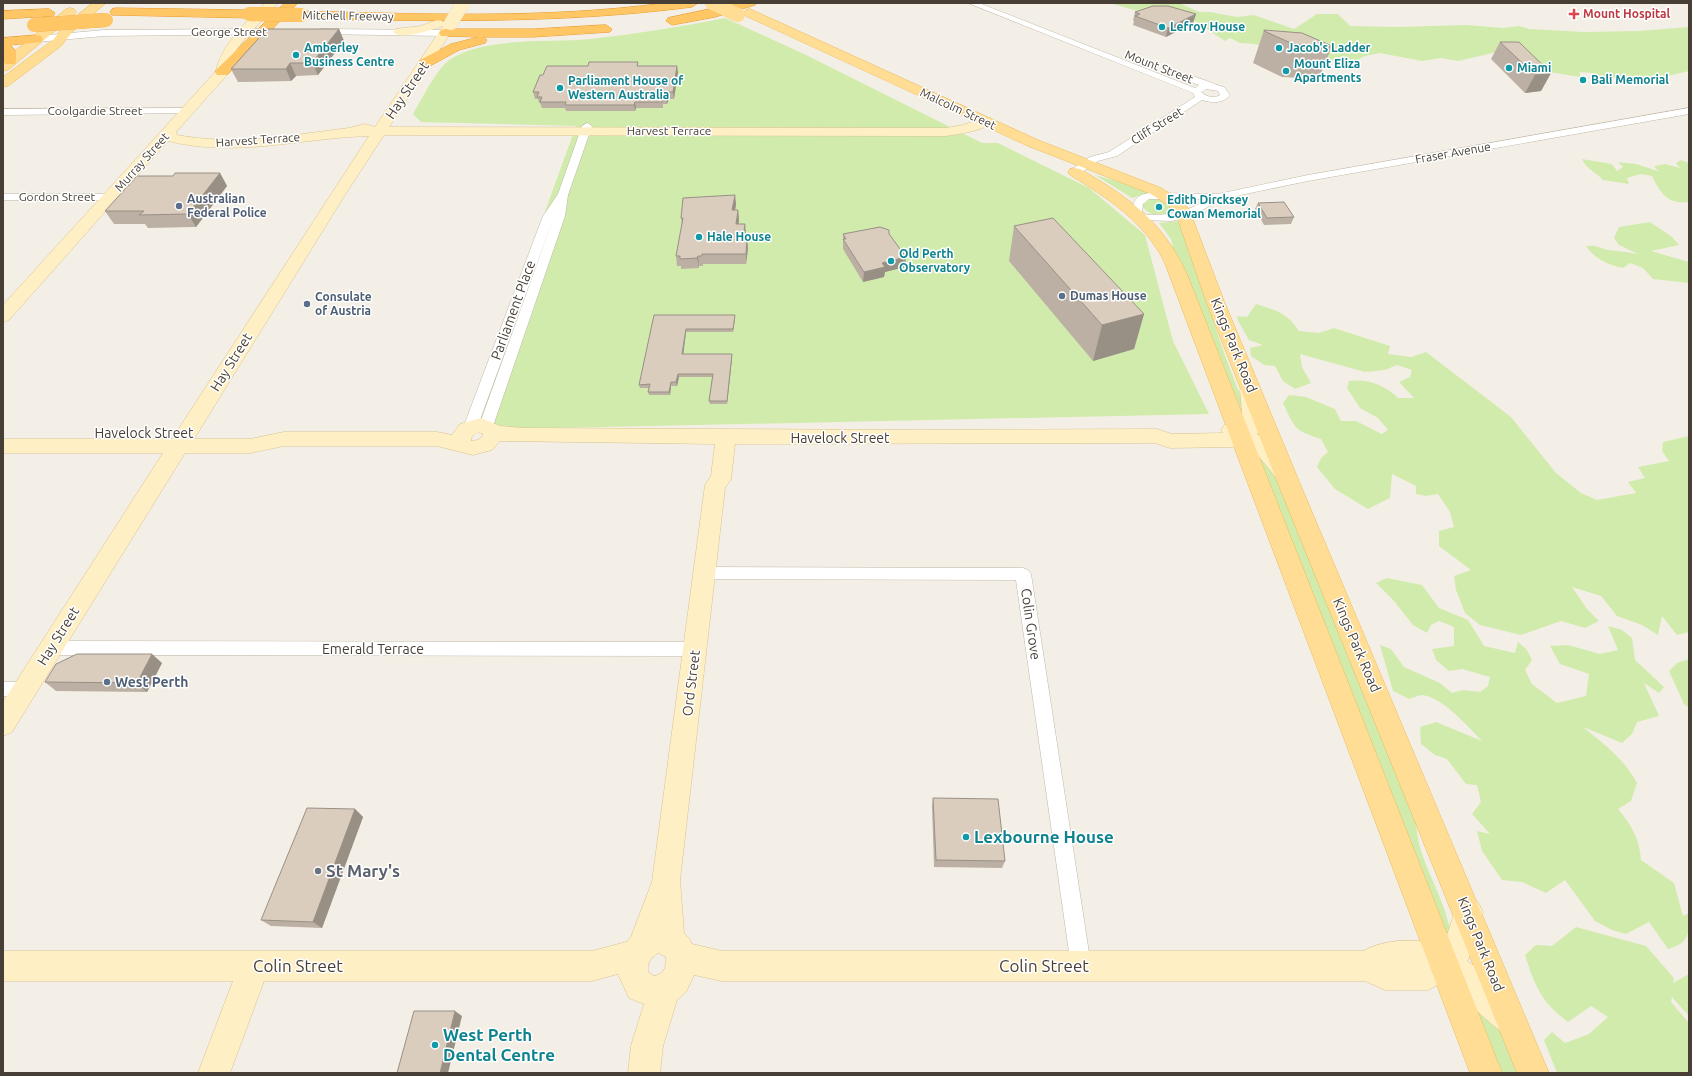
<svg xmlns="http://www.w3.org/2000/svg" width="1692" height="1076" font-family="Ubuntu,sans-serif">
<rect width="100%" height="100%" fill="#f4efe6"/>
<g fill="#d1ebac">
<path d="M1109 3H1179L1199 12H1210L1237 17 1254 15 1294 29 1317 14H1338L1350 26 1396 27 1466 25 1503 28 1519 26 1529 29 1584 32 1639 31 1689 27V71L1655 79 1619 76 1602 81 1592 73 1580 72V77L1549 72 1497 52 1458 61 1441 58 1422 61 1380 53 1365 56 1355 61 1333 60 1324 61 1255 44 1240 43 1230 38 1225 41 1190 18 1145 13Z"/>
<path d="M725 18 804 54 982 143H998L1089 188 1145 235 1173 341 1209 414 466 430 576 126 421 122 413 114C422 99 435 72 448 61 482 36 549 43 590 39 635 34 680 27 725 18Z"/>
<path d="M1582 159 1612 164 1617 171 1623 167 1618 162 1636 164 1658 171 1654 166 1665 164 1680 168 1676 163 1681 160 1689 163V202C1668 205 1660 193 1652 176L1641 174 1627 178 1629 184 1603 180C1596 172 1586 169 1582 159Z"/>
<path d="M1095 175 1137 187 1150 193 1132 198Z"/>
<path d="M1148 199 1163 200 1174 210 1173 213C1161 215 1151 218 1142 206V203Z"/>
<path d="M1179 221 1182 223 1223 350 1248 416 1247 427 1175 255 1171 239 1159 223Z"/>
<path d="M1650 222 1672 237 1679 245 1651 251 1689 262V283L1653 279 1643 268 1630 263 1623 268C1608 265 1595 259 1586 246 1599 245 1598 248 1608 250 1618 251 1628 252 1638 254L1619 245 1614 238 1619 227Z"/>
<path d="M1256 304C1277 311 1286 312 1299 331L1319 333 1334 328 1390 346 1388 354 1411 357 1426 352 1511 417 1556 473 1581 493 1597 500 1636 493 1628 482 1645 478 1638 467 1669 461 1662 451 1663 442 1689 436V632L1677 635 1662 616 1658 635 1642 625 1617 616 1601 596 1572 587 1587 609 1599 621 1585 628 1561 621 1521 635 1480 625 1465 613 1456 590 1454 576 1471 570 1439 546V531L1454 527 1450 512 1438 494 1426 496 1416 494V486L1392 474 1390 498 1368 509 1335 489 1317 467 1321 458 1328 452 1321 439C1294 430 1295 429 1283 403L1289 395 1306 397 1335 409 1341 421H1356L1382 434 1388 430 1378 418 1360 408 1347 388 1349 381C1369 379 1384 385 1398 398H1414L1399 382 1410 377 1412 370 1397 365 1385 370 1365 372 1300 354 1302 367 1311 383 1295 389 1283 381 1275 366 1264 365 1251 356 1250 348 1263 345 1249 340 1238 321 1237 316 1247 317Z"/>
<path d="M1255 450 1274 468 1416 823C1417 833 1418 842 1421 851 1428 875 1455 921 1450 944Z"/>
<path d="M1387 578 1422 585 1439 608 1468 620 1484 646 1515 653 1518 642 1527 650 1532 660 1525 670 1532 684 1557 703 1586 696 1589 674 1560 664 1550 646 1568 645 1600 654 1618 650 1608 626 1622 630 1632 638 1635 660 1664 687 1659 693 1644 683 1659 716 1637 722 1632 734 1622 743 1583 727C1604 744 1624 759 1637 783L1631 801 1618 809C1631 824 1640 840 1641 860L1674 883 1683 916 1689 913C1689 933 1690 943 1668 949L1649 922 1626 934 1612 930 1595 921 1565 880 1546 893 1522 882 1502 880 1482 851 1477 831 1490 834 1472 814 1481 802 1477 785 1466 784 1447 759 1435 755 1421 744 1420 727 1436 722 1482 741C1467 726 1443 697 1422 695 1418 695 1413 698 1409 699L1393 691 1380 645 1391 649 1404 667 1440 683 1452 693 1463 690 1480 692 1488 686 1490 677 1462 669 1449 671 1436 660 1432 649 1454 646V627L1439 621 1431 625 1427 633 1413 625 1394 601 1376 583Z"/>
<path d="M1689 659V708L1684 704 1669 671 1677 663Z"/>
<path d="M1576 927 1646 946 1674 978 1673 983 1689 974V1016L1672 997 1671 1002 1689 1023V1073H1557L1544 1040 1552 1032 1565 1043 1589 1034 1608 1017 1591 1006 1568 1022C1541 1002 1535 986 1525 955L1536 945 1552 946Z"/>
<path d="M1466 993 1496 1021 1519 1073H1494Z"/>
</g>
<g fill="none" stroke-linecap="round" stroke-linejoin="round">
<defs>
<g id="street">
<path d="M968 3H979L1195 88 1199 85 1183 79V75C1191 73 1214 85 1224 87L1230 95C1223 104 1212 103 1202 100L1117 156 1098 161 1079 174H1071L1070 172 1071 170 1090 157 1109 152 1195 97 1193 93ZM1206 89 1218 91 1220 95C1214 99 1207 97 1201 92Z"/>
<path d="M274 29 278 32 277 34 104 36 37 42 33 39 37 36 104 30Z"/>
<path d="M320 29 445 30 449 33 445 36 317 34 316 32Z"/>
<path d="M188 108 193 111 191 113 3 115V109Z"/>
<path d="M1689 108V114L1308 181 1221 199 1194 215 1172 221 1140 220 1136 219 1132 214C1133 201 1136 195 1149 193L1218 194 1308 175ZM1149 199H1199L1207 200C1186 212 1166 217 1142 214L1143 204Z"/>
<path d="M587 123 592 126 568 195 565 216 493 426 491 429H481L479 426 555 214 477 428 475 431H465L463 428 543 216 558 194 582 126Z"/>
<path d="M3 194H112L117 197 112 200H3Z"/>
<path d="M704 567 1023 568 1028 570 1031 574 1091 966 1088 973 1081 976 1074 973 1071 966 1016 580 704 579 699 577 696 573 699 569Z"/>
<path d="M51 641 695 642 701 644 703 649 701 654 695 656 51 655 45 653 43 648 45 643Z"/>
<path d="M3 682H25L31 684 33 689 31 694 25 696H3Z"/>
</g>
<path id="secondary" d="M265 3H278L244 40 231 57 227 75 176 132 177 135C235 146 292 135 349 128L365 124 375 127 443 26C434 29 400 41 393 32L395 29 421 26 439 19 445 23 451 19 457 23 389 127 946 128 963 125 986 117 991 118 993 121C986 131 958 134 946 136L384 135 343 198 194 439H250L284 432H437L452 435 460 424 481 418 500 426 523 428 919 430 1157 429 1172 434 1223 433 1221 430 1224 425 1231 423 1241 426 1243 425 1240 390 1243 385 1250 384 1257 385 1260 390 1263 426 1257 434C1274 445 1286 458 1295 475L1292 480 1285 483 1278 480 1261 459 1242 444 1232 447 1170 448 1155 443 735 444 731 479 725 488 680 880 684 933 689 938 692 944 722 951H1363C1385 939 1418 937 1441 946L1445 941 1458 902 1468 897 1478 902 1483 912 1473 949 1467 961C1488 975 1513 995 1523 1018L1518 1029 1507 1034C1487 1025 1465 996 1445 981L1428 990H1385L1365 981H722L694 975 686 992 677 1000 663 1046 660 1073H628L631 1046 644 1004 629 998 618 974 592 981H264L230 1073H198L233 981H3V951H592L626 942 631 937 652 882 705 485 711 476 715 444 500 441 492 450 473 455 437 446H284L250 453H185L12 732 3 736V702L163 453H3V439H172L369 136C301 138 236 158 168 141L9 320 3 322V305L216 71C222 43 246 23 265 3ZM479 432 483 434C482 439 476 441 471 441L472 436ZM658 953 666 957C667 967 664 974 654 976L648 972C647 962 650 959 658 953Z"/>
<g id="primary">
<path d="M93 3H106L73 31 61 46 8 86 3 87V77L53 40 65 25Z"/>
<path d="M70 8 74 9 76 12 74 15 8 70 3 71V61L66 9Z"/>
<path d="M750 9 1038 140 1161 188 1178 199 1189 209 1224 301 1301 486 1549 1073H1517L1279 486 1206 301 1176 214 1168 205 1151 194 1028 146 746 16 744 13 746 10Z"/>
<path d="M1075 168 1080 169C1130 198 1162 221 1187 274L1502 1073H1470L1164 261C1143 221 1108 198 1070 175L1068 172 1070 169Z"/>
</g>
<g id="highway">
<path d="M285 3H298L227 75H217L215 72 217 69Z"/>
<path d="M665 3H698L692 7C562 24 432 21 301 19L295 15 301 11C422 14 544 19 665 3Z"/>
<path d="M738 3H757L755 5 715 17 672 25 666 21 668 18Z"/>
<path d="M116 8 249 10 255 14 249 18 112 15 110 12 112 9Z"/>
<path d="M49 9 55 13 53 16 3 19V11Z"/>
<path d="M606 25 612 29 610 32 533 37H483L487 40 485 43 459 50 430 66H420L419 63 420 60 451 44 479 37 441 36 439 33 441 30 445 29H533Z"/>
<path d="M37 35 41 36 43 39 41 42 10 45 16 51V61L15 64H5L4 61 3 38Z"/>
</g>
</defs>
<use href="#street" stroke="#c0b7a8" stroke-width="1"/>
<use href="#secondary" stroke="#d7c393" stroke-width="1"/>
<use href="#primary" stroke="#ebbb5d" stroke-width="1"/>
<use href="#highway" stroke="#e89c2c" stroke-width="1"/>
<use href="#street" fill="#fff" fill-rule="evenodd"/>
<use href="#secondary" fill="#ffefc5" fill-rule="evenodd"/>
<use href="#primary" fill="#ffdd94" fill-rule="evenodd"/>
<use href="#highway" fill="#ffc666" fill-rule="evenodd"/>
<defs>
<path id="secondary-bridge" d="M451 23 463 3"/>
<path id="primary-bridge" d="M712 3 738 15"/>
<g id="highway-bridge">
<path d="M249 14 301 15"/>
<path d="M34 25 106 20"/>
</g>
</defs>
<use href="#secondary-bridge" stroke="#d7c393" stroke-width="14" stroke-linecap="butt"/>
<use href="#primary-bridge" stroke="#ebbb5d" stroke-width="14" stroke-linecap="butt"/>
<use href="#highway-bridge" stroke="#e89c2c" stroke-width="14" stroke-linecap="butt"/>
<use href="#secondary-bridge" stroke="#ffefc5" stroke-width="14"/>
<use href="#primary-bridge" stroke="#ffdd94" stroke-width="14"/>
<use href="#highway-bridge" stroke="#ffc666" stroke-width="14"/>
</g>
<g fill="#bbb0a3">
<path d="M1135 12 1196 14 1193 23 1166 37 1133 25 1134 21H1133Z"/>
<path d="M339 29 344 41 318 75 296 76 291 81 238 82 231 69Z"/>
<path d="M1264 30 1332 46 1319 79 1282 77 1253 63Z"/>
<path d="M1500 42 1551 73 1541 91 1525 93 1491 59Z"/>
<path d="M638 62V66L678 72 674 99H669L667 104H663V108H636L635 111H566L565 108H542L540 103H539L538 99H535L533 92 543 75 588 66Z"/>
<path d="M220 173 227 186 196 227 148 228 145 224H114L105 211 173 176Z"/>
<path d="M735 195 736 205 735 210H738L739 220 738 224 746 234 745 238 748 248 746 264H703V266H699V268L681 269V266H677L676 256 682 224 681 218Z"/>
<path d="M1258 203 1294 217 1291 224 1264 225 1255 209Z"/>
<path d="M1014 226 1144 314 1134 349 1093 361 1009 261Z"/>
<path d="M843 234H889L905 267 885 272 884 277 863 282 843 249Z"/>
<path d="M654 315H735V318L733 332H686L683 354H732V358L727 404H710L709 401 712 377H679L677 386H671L670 395H649L648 392 649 388H640L639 385Z"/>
<path d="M162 663 147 692 56 691 45 682Z"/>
<path d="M933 798 1005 861 1002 868 934 867 932 806Z"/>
<path d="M355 809 363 817 322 928 271 926 261 920Z"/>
</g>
<g fill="#999085">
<path d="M1196 14 1193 23 1166 37 1168 28Z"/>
<path d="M339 29 344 41 318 75 312 63Z"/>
<path d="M290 63 296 76 291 81 286 69Z"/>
<path d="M677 66 678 72 674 99 673 92Z"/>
<path d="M1551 73 1541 91 1525 93 1535 75Z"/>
<path d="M668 92 669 99 667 104 666 97Z"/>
<path d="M635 102 636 108 635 111 634 105Z"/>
<path d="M220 173 227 186 196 227 188 214Z"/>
<path d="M735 195 736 205 733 220 732 210Z"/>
<path d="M738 210 739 220 737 234 736 224Z"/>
<path d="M745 224 746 234 744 248 743 238Z"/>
<path d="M747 238 748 248 746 264V254Z"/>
<path d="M698 256 699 266V268L697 258Z"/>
<path d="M906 257 905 267 885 272 884 277 863 282 864 272 882 263Z"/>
<path d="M1144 314 1134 349 1093 361 1102 325Z"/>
<path d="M735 315V318L733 332V329Z"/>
<path d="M686 329V332L683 357 682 354Z"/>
<path d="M732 354V358L727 404V401Z"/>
<path d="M678 374 679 377 677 386 676 382Z"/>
<path d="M671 382V386L670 395 669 392Z"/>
<path d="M152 654 162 663 147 692 137 683Z"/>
<path d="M355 809 363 817 322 928 313 922Z"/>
<path d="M455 1011 462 1016 448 1073H440Z"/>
</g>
<g fill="#dacdbe" stroke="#999085">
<path d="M1153 6H1168L1196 14 1168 28 1135 16 1140 14 1135 12Z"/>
<path d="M267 29H339L312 63H290L286 69H231Z"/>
<path d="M1264 30 1302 33 1332 46 1331 47 1293 44 1264 31Z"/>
<path d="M1500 42H1519L1551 73 1535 75Z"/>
<path d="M589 62H638L637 66H677L673 92H668L666 97H662V102H635L634 105H565L566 102H540L542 97H537L539 92H533L540 75H543L547 66H588Z"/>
<path d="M175 173H220L188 214 139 215 144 211H105L137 176H173Z"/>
<path d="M735 195 732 210H738L736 224H745L743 238H747L746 254H702V256H698L697 258 680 259V256H676L683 218H681L683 198Z"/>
<path d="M1284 202 1294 217 1267 218 1258 203Z"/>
<path d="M1053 218 1144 314 1102 325 1014 226Z"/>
<path d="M880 227 889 230V234L906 257 882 263 885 267 864 272 843 239H846L843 234Z"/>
<path d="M654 315H735L733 329H686L682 354H732L727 401H709L713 374H678L676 382H671L669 392H648L650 384 639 385Z"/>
<path d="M77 654H152L137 683 45 682 56 664Z"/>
<path d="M933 798 998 799 1005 861 936 860Z"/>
<path d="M307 808 355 809 313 922 261 920Z"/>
<path d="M414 1011H455L440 1073H397Z"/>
</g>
<path fill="#e0444e" stroke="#fff" stroke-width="1.5" d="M1572 8h4v4h4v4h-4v4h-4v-4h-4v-4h4z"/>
<g fill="#0f9aa8" stroke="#fff" stroke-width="1.5">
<circle cx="1162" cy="27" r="4"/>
<circle cx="1279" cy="48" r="4"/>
<circle cx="296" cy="55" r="4"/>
<circle cx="1509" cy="68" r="4"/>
<circle cx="1286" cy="71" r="4"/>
<circle cx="1583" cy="80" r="4"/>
<circle cx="560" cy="88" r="4"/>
<circle cx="1159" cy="207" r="4"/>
<circle cx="699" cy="237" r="4"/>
<circle cx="891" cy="261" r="4"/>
<circle cx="966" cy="837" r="4"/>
<circle cx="435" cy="1045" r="4"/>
</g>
<g fill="#5c6f8a" stroke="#fff" stroke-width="1.5">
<circle cx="179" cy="206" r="4"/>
<circle cx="1062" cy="296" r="4"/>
<circle cx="307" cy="304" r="4"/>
<circle cx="107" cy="682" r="4"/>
</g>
<circle fill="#6b7280" stroke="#fff" stroke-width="1.5" cx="318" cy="871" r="4"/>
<g text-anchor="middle" stroke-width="3" stroke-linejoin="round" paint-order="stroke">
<g font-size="12" font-weight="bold" fill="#be3a42" stroke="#fff" text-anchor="start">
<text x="1583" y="18">Mount Hospital</text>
</g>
<g font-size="12" fill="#473f35" stroke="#fff">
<text transform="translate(348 16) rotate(1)" y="4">Mitchell Freeway</text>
<text x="229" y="36">George Street</text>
<text transform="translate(1159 67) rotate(21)" y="4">Mount Street</text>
<text transform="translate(958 109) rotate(25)" y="4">Malcolm Street</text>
<text x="95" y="115">Coolgardie Street</text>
<text transform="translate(1157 126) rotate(-32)" y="4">Cliff Street</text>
<text x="669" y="135">Harvest Terrace</text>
<text transform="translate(258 140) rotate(-4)" y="4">Harvest Terrace</text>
<text transform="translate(1453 153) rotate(-10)" y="4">Fraser Avenue</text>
<text transform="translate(142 162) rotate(-48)" y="4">Murray Street</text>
<text x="57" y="201">Gordon Street</text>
</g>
<g font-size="12" font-weight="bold" fill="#0d838f" stroke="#fff" text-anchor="start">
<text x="1170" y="31">Lefroy House</text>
<text x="304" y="52">Amberley<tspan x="304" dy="14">Business Centre</tspan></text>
<text x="1287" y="52">Jacob's Ladder</text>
<text x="1294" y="68">Mount Eliza<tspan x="1294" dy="14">Apartments</tspan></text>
<text x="1517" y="72">Miami</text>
<text x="1591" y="84">Bali Memorial</text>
<text x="568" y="85">Parliament House of<tspan x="568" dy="14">Western Australia</tspan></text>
<text x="1167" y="204">Edith Dircksey<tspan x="1167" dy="14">Cowan Memorial</tspan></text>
<text x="707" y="241">Hale House</text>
<text x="899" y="258">Old Perth<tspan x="899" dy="14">Observatory</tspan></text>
</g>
<g font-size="12" font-weight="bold" fill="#4e5e75" stroke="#fff" text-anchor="start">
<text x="187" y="203">Australian<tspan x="187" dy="14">Federal Police</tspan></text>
<text x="1070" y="300">Dumas House</text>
<text x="315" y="301">Consulate<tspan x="315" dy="14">of Austria</tspan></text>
</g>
<g font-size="14" fill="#473f35" stroke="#fff">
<text transform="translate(407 90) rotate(-56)" y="5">Hay Street</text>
<text transform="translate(513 310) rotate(-70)" y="5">Parliament Place</text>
<text transform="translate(1234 345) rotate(68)" y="5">Kings Park Road</text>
<text transform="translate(231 362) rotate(-58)" y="5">Hay Street</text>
<text x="144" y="438">Havelock Street</text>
<text x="840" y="443">Havelock Street</text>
<text transform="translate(1031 624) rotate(82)" y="5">Colin Grove</text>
<text transform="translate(58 636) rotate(-58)" y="5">Hay Street</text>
<text transform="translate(1357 645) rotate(67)" y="5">Kings Park Road</text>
<text x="373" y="654">Emerald Terrace</text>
<text transform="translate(691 683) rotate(-83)" y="5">Ord Street</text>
<text transform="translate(1481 944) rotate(68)" y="5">Kings Park Road</text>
</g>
<g font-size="14" font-weight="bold" fill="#4e5e75" stroke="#fff" text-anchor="start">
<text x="115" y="687">West Perth</text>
</g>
<g font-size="17" font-weight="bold" fill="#0d838f" stroke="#fff" text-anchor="start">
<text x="974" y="843">Lexbourne House</text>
<text x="443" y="1041">West Perth<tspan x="443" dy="20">Dental Centre</tspan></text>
</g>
<g font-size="17" font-weight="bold" fill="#5b616d" stroke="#fff" text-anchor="start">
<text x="326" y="877">St Mary's</text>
</g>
<g font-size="17" fill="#473f35" stroke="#fff">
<text x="298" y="972">Colin Street</text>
<text x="1044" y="972">Colin Street</text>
</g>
</g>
<rect width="1692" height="1076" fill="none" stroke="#473f35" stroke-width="8"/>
</svg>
